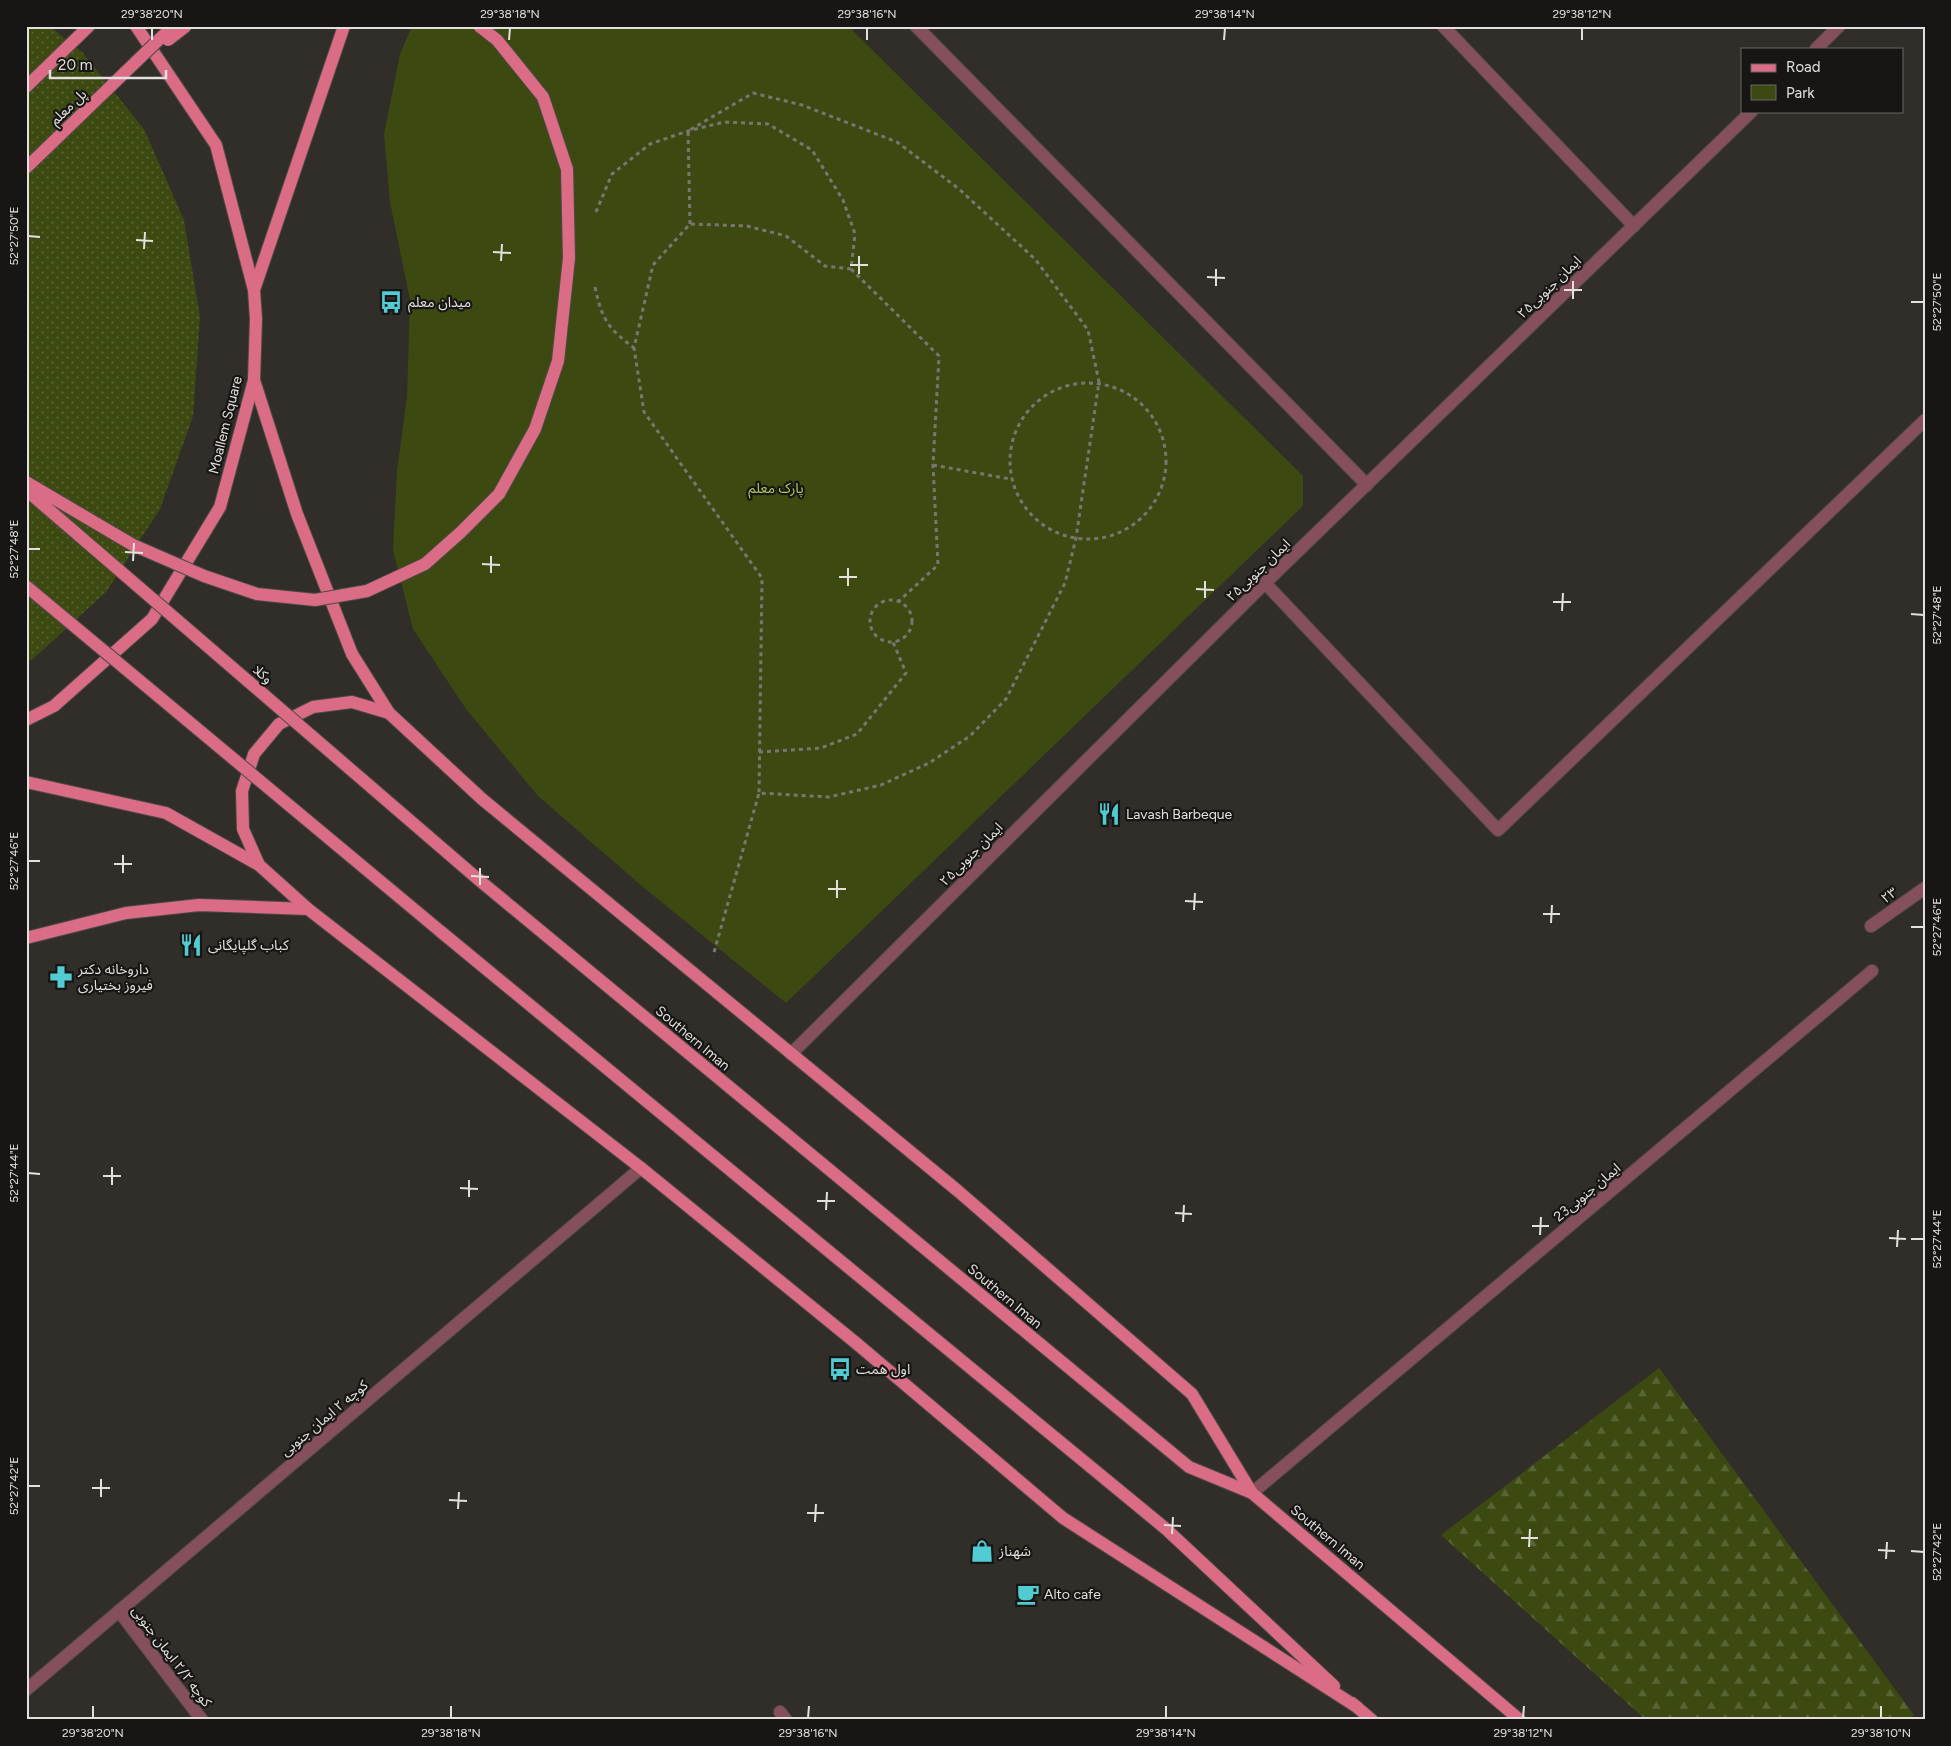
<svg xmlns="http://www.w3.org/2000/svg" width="1951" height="1746" font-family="Figtree,'Noto Sans Arabic',sans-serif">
<defs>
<pattern id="grass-dots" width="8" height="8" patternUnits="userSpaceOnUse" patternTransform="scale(1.25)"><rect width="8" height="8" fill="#3c4a12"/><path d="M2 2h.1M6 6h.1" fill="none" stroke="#586434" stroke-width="1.8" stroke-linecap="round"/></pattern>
<pattern id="forest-firs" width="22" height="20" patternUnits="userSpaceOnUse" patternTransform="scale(1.25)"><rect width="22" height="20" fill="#3c4a12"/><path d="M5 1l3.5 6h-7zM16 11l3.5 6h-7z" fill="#586434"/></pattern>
</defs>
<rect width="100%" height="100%" fill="#312d29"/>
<path fill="url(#grass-dots)" d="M26 26H49L82 52 144 129 184 220 200 317 193 416 160 509 106 592 33 659 26 662Z"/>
<path fill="url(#forest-firs)" d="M1659 1368 1914 1715 1907 1720H1646L1441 1535Z"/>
<path fill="#3c4a12" d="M412 26H848L1303 476V506L786 1003 643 887 538 796 466 709 413 629 393 550 397 471 407 397 410 300 390 202 384 134 400 54Z"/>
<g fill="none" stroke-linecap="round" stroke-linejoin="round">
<defs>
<path id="lane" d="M1443 26 1634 226"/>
<g id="street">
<path d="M916 26 1367 485"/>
<path d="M1816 49 1839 26"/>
<path d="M1265 583 1498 830 1925 420"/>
<path d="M1871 926 1925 888"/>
<path d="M791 1054 1265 583 1752 111"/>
<path d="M1252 1493 1872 971"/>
<path d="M119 1611 202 1720"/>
<path d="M26 1690 641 1168"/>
<path d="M780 1712 786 1720"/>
</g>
<g id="primary">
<path d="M26 87 89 26"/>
<path d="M254 290 344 26"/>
<path d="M254 380 297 514 352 654 389 713 482 799 958 1191 1192 1394 1252 1493"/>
<path d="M26 720 54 706 152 619 220 507 254 380 256 319 254 290 216 145 136 26"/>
<path d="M26 782 166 813 259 865 308 909 641 1168 856 1343 1063 1518 1357 1707"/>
<path d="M259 865 243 829 242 791 254 754 279 724 313 707 352 702 389 713"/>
<path d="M479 880 1189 1467 1252 1493 1520 1720"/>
<path d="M440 931 1166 1529 1334 1686"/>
<path d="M26 938 126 913 199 905 308 909"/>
<path d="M1352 1703 1372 1720"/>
</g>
</defs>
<use href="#lane" stroke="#4d4a46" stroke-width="14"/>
<use href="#street" stroke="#4d4a46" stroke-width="14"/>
<use href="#primary" stroke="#4d4a46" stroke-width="14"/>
<g stroke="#797672" stroke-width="3" stroke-dasharray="4 4" stroke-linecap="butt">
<path d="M596 212 612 174 650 144 688 131 724 122 768 124 812 150 843 200 855 234 851 269 825 266 786 236 747 226 690 224 653 265 634 348 644 412 762 578 759 793"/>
<path d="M690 224 688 131 753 93 802 105 897 142 959 189 1035 259 1088 330 1099 382 1076 538 1065 583 1006 699 970 736 929 763 881 785 829 797 759 793 713 956"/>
<path d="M851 269 939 356 933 465 938 565 899 601"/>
<path d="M595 287C602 320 608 328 634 348"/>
<circle cx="1088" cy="461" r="78"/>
<path d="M933 465 1010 479"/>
<circle cx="891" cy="621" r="21"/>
<path d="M759 752 821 748 857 734 906 673 893 642"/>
</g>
<use href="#lane" stroke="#854f5b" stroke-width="12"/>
<use href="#street" stroke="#854f5b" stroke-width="12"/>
<use href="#primary" stroke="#da6c86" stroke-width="12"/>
<defs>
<g id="primary-bridge">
<path d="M168 40 186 26"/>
<path d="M26 168 173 26"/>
<path d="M26 482 133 545 204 576 257 594 315 600 367 591 425 564 461 532 499 494 535 429 558 361 569 258 567 169 543 97 497 40 479 26"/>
<path d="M26 490 479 880"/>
<path d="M26 586 440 931"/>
</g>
</defs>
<use href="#primary-bridge" stroke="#4d4a46" stroke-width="14" stroke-linecap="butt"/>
<use href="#primary-bridge" stroke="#da6c86" stroke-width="12"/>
</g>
<path fill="none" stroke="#e3e0dd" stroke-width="2" d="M152 40V28M509 40 510 28M867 40V28M1224 40 1225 28M1582 40V28M28 236 40 237M136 240 153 241M144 249 145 232M493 252 511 253M501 261 502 244M850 265H868M859 274V256M1207 277 1225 278M1216 286V269M1564 290H1582M1573 299V281M1911 302H1924M28 549H40M125 552 143 553M133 561 134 543M482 564 500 565M491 573V556M839 577H857M848 586V568M1196 589 1214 590M1205 598V581M1553 602H1571M1562 611 1563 593M1911 614 1924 615M28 861H40M114 864H132M123 873V855M471 876 489 877M480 885V868M828 889H846M837 898V880M1185 901 1203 902M1194 910 1195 893M1543 914H1560M1551 923 1552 905M1911 927H1924M28 1173 40 1174M103 1176H121M112 1185V1167M460 1188 478 1189M469 1197V1180M817 1201H835M826 1210 827 1192M1175 1213 1192 1214M1183 1222 1184 1205M1532 1226H1549M1540 1235 1541 1217M1889 1238 1906 1239M1911 1239H1924M1897 1247 1898 1230M28 1486H40M92 1488H110M101 1497V1479M449 1500 467 1501M458 1509 459 1492M807 1513H824M815 1522 816 1504M1164 1525 1181 1526M1172 1534 1173 1517M1521 1538H1538M1529 1547 1530 1529M1878 1550 1895 1551M1911 1551 1924 1552M1886 1559 1887 1542M93 1718V1706M451 1718V1706M808 1718 809 1706M1166 1718V1706M1523 1718 1524 1706M1881 1718V1706"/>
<defs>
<symbol id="bus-bare" viewBox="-9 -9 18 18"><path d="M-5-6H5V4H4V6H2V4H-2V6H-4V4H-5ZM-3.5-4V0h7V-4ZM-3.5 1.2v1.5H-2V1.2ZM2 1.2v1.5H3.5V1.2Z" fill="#51ccd3" stroke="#171614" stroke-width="2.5" paint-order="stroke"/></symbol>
<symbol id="restaurant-bare" viewBox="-9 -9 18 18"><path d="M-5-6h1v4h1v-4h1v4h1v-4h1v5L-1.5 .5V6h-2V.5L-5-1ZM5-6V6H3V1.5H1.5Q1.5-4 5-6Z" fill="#51ccd3" stroke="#171614" stroke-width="2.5" paint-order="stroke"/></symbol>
<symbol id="pharmacy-bare" viewBox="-9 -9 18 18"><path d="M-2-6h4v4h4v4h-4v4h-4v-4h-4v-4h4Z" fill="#51ccd3" stroke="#171614" stroke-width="2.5" paint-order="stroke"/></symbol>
<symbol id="shop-bare" viewBox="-9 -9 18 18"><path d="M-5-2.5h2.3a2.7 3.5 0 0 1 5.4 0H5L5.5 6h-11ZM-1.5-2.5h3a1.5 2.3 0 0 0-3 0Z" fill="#51ccd3" stroke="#171614" stroke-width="2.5" paint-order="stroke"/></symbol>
<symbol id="cafe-bare" viewBox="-9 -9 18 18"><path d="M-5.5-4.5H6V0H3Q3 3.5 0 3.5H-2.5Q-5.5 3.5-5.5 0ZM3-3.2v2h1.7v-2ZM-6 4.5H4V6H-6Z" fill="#51ccd3" stroke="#171614" stroke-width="2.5" paint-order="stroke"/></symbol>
</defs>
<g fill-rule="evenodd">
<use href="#bus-bare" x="375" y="286" width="32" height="32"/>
<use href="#restaurant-bare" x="1093" y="798" width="32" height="32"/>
<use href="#restaurant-bare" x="175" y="929" width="32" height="32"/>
<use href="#pharmacy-bare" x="45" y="961" width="32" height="32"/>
<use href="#bus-bare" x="824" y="1353" width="32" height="32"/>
<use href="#shop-bare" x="966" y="1535" width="32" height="32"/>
<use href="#cafe-bare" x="1012" y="1578" width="32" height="32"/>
</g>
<g text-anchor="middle" stroke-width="4.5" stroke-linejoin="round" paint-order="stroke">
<g font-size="14" fill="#e3e0dd" stroke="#171614">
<text transform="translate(68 107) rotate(-44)" y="5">پل معلم</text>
<text transform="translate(1549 287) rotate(-44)" y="5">ایمان جنوبی۲۵</text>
<text transform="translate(225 425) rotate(-76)" y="5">Moallem Square</text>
<text transform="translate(1258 570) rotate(-44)" y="5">ایمان جنوبی۲۵</text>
<text transform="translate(263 674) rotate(41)" y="5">وکلا</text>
<text transform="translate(971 854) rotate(-45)" y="5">ایمان جنوبی۲۵</text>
<text transform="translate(1889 895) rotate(-35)" y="5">۲۳</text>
<text transform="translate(693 1038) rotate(40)" y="5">Southern Iman</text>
<text transform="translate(1587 1192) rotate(-40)" y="5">23ایمان جنوبی</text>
<text transform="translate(1005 1296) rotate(40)" y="5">Southern Iman</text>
<text transform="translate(324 1418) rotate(-40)" y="5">کوچه ۲ ایمان جنوبی</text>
<text transform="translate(1328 1537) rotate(40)" y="5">Southern Iman</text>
<text transform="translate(172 1656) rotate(53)" y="5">کوچه ۲/۲ ایمان جنوبی</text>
</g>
<g font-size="14" fill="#e3e0dd" stroke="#171614" text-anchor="start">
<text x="408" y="307">میدان معلم</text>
<text x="1126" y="819">Lavash Barbeque</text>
<text x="208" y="950">کباب گلپایگانی</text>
<text x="78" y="974">داروخانه دکتر<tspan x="78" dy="16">فیروز بختیاری</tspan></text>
<text x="856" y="1374">اول همت</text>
<text x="999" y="1556">شهناز</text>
<text x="1044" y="1599">Alto cafe</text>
</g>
<g font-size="14" fill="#afcb65" stroke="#171614">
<text x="776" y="493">پارک معلم</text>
</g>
</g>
<rect width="1951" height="1746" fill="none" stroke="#171614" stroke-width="55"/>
<rect x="1741" y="48" width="162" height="65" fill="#171614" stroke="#696764"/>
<rect x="1751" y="64" width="25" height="8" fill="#da6c86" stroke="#696764"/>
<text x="1786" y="72" font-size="15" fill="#e3e0dd">Road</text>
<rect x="1751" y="85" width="25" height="15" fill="#3c4a12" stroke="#696764"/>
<text x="1786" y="98" font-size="15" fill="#e3e0dd">Park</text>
<path d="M50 70v8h116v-8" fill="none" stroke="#e3e0dd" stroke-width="2.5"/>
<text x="58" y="70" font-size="15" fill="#e3e0dd" stroke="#171614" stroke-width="4" paint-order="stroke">20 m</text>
<rect x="28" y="28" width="1896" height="1690" fill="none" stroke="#e3e0dd" stroke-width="2"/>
<g font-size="12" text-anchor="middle" fill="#e3e0dd">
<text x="152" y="18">29°38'20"N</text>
<text x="510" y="18">29°38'18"N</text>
<text x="867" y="18">29°38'16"N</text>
<text x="1225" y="18">29°38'14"N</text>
<text x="1582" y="18">29°38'12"N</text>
<text transform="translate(14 236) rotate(-90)" y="4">52°27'50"E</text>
<text transform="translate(1937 302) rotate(-90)" y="4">52°27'50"E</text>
<text transform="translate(14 549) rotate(-90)" y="4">52°27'48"E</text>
<text transform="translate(1937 615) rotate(-90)" y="4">52°27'48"E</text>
<text transform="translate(14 861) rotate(-90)" y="4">52°27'46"E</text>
<text transform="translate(1937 927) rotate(-90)" y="4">52°27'46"E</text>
<text transform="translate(14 1173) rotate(-90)" y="4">52°27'44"E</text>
<text transform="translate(1937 1239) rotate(-90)" y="4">52°27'44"E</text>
<text transform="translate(14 1486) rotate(-90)" y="4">52°27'42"E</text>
<text transform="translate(1937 1552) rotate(-90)" y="4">52°27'42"E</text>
<text x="93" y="1737">29°38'20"N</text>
<text x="451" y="1737">29°38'18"N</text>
<text x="808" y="1737">29°38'16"N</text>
<text x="1166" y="1737">29°38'14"N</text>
<text x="1523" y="1737">29°38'12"N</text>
<text x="1881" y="1737">29°38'10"N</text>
</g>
</svg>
